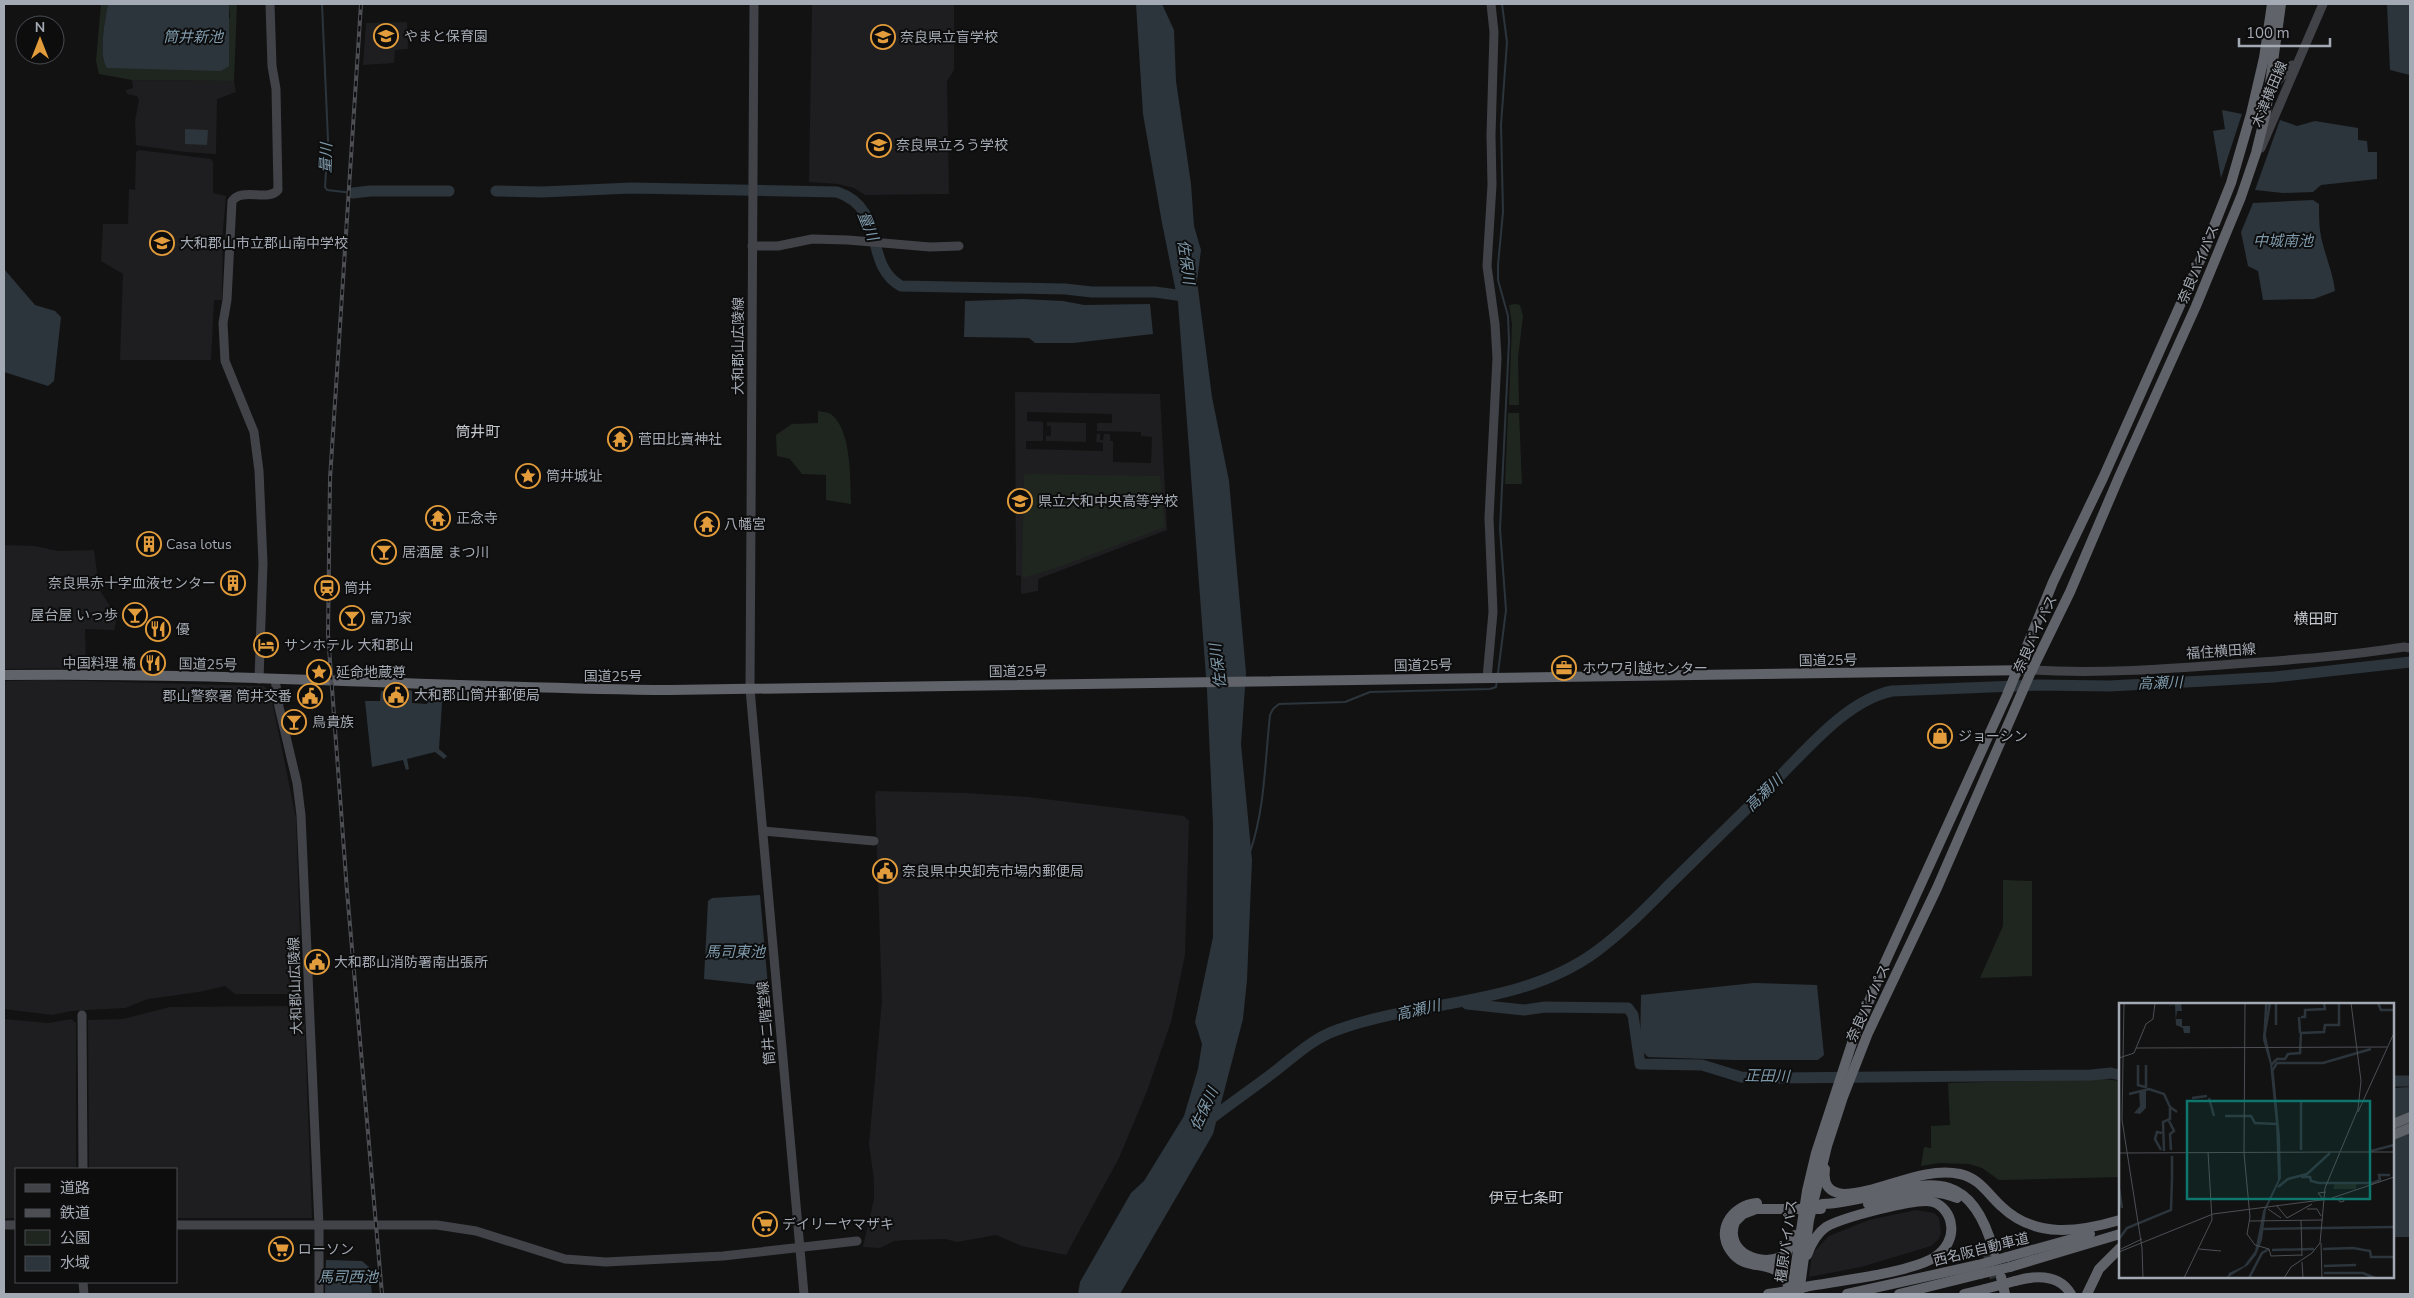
<svg xmlns="http://www.w3.org/2000/svg" width="2414" height="1298" font-family="'Nunito Sans','Noto Sans JP',sans-serif">
<rect width="100%" height="100%" fill="#121213"/>
<g fill="#1e1e20" fill-rule="evenodd">
<path d="M812 4H954V70L947 81 949 194 865 195 854 188 838 184 809 182Z"/>
<path d="M407 22 408 49 395 50 394 63 363 65 366 23Z"/>
<path d="M132 80 234 81 236 92 217 99 216 154 185 152 136 145 135 121 139 100 137 96 127 94 126 90 133 88Z"/>
<path d="M139 150 211 159 213 162V193L226 196 223 229 222 300H214L211 360H120L123 274 101 261 103 224H128L129 189 135 190 136 152Z"/>
<path d="M1015 392 1160 394 1167 530 1038 579V591L1021 594V576L1016 575ZM1027 412 1112 414V423H1097V431L1141 432V436L1152 437 1151 463 1113 462V441H1110V434H1104L1103 440H1100V434H1097L1096 442 1103 443V451L1026 449V441H1043V422L1027 421ZM1024 476H1152L1023 578Z"/>
<path d="M1047 422 1086 423V442L1046 441V436H1051V426H1047Z"/>
<path d="M4 545 35 546 58 551 94 550 99 589 117 617 114 630 85 629 86 668 4 669Z"/>
<path d="M48 680 263 686 270 691 296 818 302 994H235L225 986 199 992 148 999 125 1008 71 1011 52 1015 4 1009V681Z"/>
<path d="M877 791 965 793 1028 797 1184 816 1189 821 1185 955 1171 1022 1147 1091 1119 1158 1066 1255 1022 1246 996 1235 957 1242 945 1239 908 1240 894 1241 880 1248 863 1247 874 1199V1180L869 1144 882 1001 875 794Z"/>
<path d="M299 1006 304 1008 312 1218H176V1169H89L88 1020 123 1019 170 1007Z"/>
<path d="M4 1019 48 1023 71 1019 76 1023V1169H16V1218H4Z"/>
<path d="M1916 1210 1934 1213 1939 1218 1941 1233 1938 1240 1931 1246 1861 1267 1809 1277 1812 1254 1829 1236 1869 1220Z"/>
</g>
<g fill="#1f261f">
<path d="M101 4H108C105 20 98 54 107 68L230 18 229 4H237L234 81 132 80 99 74 96 61Z"/>
<path d="M1516 304 1520 305 1523 316 1518 358 1519 405H1509L1512 324 1509 305Z"/>
<path d="M818 411C823 412 829 412 832 415 852 432 850 480 851 504L826 500V475L802 474 790 459 777 456 776 435 792 424 818 423Z"/>
<path d="M1508 413H1519L1522 484H1505Z"/>
<path d="M1026 474 1160 476 1165 527 1056 568 1022 578 1024 476Z"/>
<path d="M2003 880 2032 881V976L1980 978 2003 926Z"/>
<path d="M2104 1079 2120 1081V1177L1999 1180 1982 1168 1969 1164 1939 1163 1921 1166 1924 1147 1931 1148V1126L1950 1125 1948 1083Z"/>
</g>
<g fill="#2c353b">
<path d="M108 4H229V66L221 71 107 68C98 55 105 20 108 4Z"/>
<path d="M1136 4H1162L1174 30 1176 81 1191 184 1194 226 1201 250 1197 281 1212 397 1229 481 1246 673 1241 744 1252 860 1247 980 1243 1019 1213 1134 1120 1294H1078L1080 1282 1131 1193 1144 1181 1184 1116 1198 1069 1202 1044 1195 1022 1213 937V825L1207 690 1178 302 1162 223 1143 114Z"/>
<path d="M2387 4H2410V75L2390 70Z"/>
<path d="M2222 110 2242 114 2221 178 2213 131 2225 129Z"/>
<path d="M2280 120 2297 126 2315 121 2358 128V140L2367 141 2368 152H2377V179L2321 185 2313 192 2283 193 2255 190Z"/>
<path d="M185 129 208 130 207 145 185 144Z"/>
<path d="M2313 200 2319 204C2319 216 2319 229 2322 241 2326 258 2333 273 2335 291L2314 299 2263 300 2258 271 2248 266 2241 232 2253 203Z"/>
<path d="M4 269 35 305 55 311 61 317 54 381 48 386 4 372Z"/>
<path d="M1022 299 1063 301 1084 305 1150 304 1153 334 1073 343H1035L1029 338 964 337 965 301Z"/>
<path d="M409 690 412 691V703L427 704 428 701 435 700 436 691 450 696 442 703 439 749 447 756 444 759 435 752 407 759 409 769 406 770 403 760 372 767 365 701H380L381 691 390 692V702H408Z"/>
<path d="M760 895 768 986 704 979 708 901 712 898Z"/>
<path d="M1754 983 1817 985 1824 1055 1818 1060H1734L1648 1057 1640 1049 1641 995Z"/>
<path d="M2410 1087V1237H2393V1088Z"/>
<path d="M326 1260 362 1261 369 1267 372 1294H325Z"/>
</g>
<g fill="none" stroke-linecap="round" stroke-linejoin="round">
<g stroke="#2c353b" stroke-width="2">
<path d="M322 4 328 140 325 187 327 190 353 193"/>
<path d="M1498 673 1506 610 1500 529 1509 341 1508 316 1498 280V265L1503 212 1501 125 1507 42 1502 4"/>
<path d="M1250 852C1265 809 1265 760 1270 715L1273 709 1279 704 1345 702 1370 692 1490 689 1496 687 1497 680"/>
</g>
<g stroke="#2c353b" stroke-width="11">
<path d="M496 191 542 192 631 188 837 192C888 209 862 264 901 286L1065 289 1092 292H1155L1191 297"/>
<path d="M353 193 370 191H449"/>
<path d="M1467 1004 1524 1010 1545 1007 1628 1008 1633 1015 1640 1064 1702 1065 1741 1077 1766 1078 2091 1075 2111 1073 2120 1075"/>
<path d="M2393 1081H2410"/>
<path d="M1208 1121C1231 1103 1255 1087 1278 1069 1297 1054 1314 1038 1337 1030 1422 999 1521 1007 1597 951 1624 931 1647 907 1671 883 1707 848 1742 813 1778 778 1809 747 1848 700 1892 691L2038 685 2109 686 2205 681 2274 677 2410 662"/>
</g>
<path stroke="#2f3033" stroke-width="10" stroke-dasharray="10 5" stroke-linecap="butt" d="M1988 1254 1995 1279"/>
<g stroke="#414348" stroke-width="9">
<path d="M754 4 750 689 804 1294"/>
<path d="M2253 121 2261 100 2292 65"/>
<path d="M2261 148 2323 4"/>
<path d="M752 246H778L812 239 848 240 930 247 959 246"/>
<path d="M2032 670C2099 674 2167 669 2234 664 2290 660 2347 656 2404 647L2410 648"/>
<path d="M1487 678 1493 612 1489 518 1497 358 1495 324 1487 266 1492 185 1491 135 1494 32 1491 4"/>
<path d="M259 679 263 563 259 471 254 432 225 361 223 323 227 300 232 201C242 187 268 202 278 190L276 89 272 66 270 4"/>
<path d="M275 679 279 707 297 783 301 815 319 1226V1294"/>
<path d="M763 831 874 841"/>
<path d="M82 1015 83 1169"/>
<path d="M4 1225H16"/>
<path d="M176 1225H437L476 1231 565 1259 606 1262 723 1256 857 1241"/>
<path d="M83 1282 84 1294"/>
</g>
<g stroke="#606369" stroke-width="10">
<path d="M4 675C226 672 448 688 670 690L2032 670"/>
<path d="M2393 1124 2410 1117"/>
<path d="M2393 1135 2410 1128"/>
<path d="M1825 1169C1823 1184 1828 1192 1843 1194 1882 1193 1921 1166 1960 1174 1979 1178 1988 1194 2001 1206 2035 1239 2079 1232 2120 1220"/>
<path d="M1757 1203C1731 1205 1713 1233 1734 1255 1747 1269 1767 1262 1780 1273 1787 1277 1788 1286 1790 1293"/>
<path d="M1822 1204C1900 1201 1964 1141 1994 1252"/>
<path d="M1868 1204C1897 1198 1928 1185 1957 1198"/>
<path d="M1793 1209H1756L1743 1214 1735 1222C1723 1252 1763 1270 1786 1254L1795 1235"/>
<path d="M2007 1257 2090 1234"/>
<path d="M2010 1267 2120 1234"/>
<path d="M2001 1277 2005 1294"/>
<path d="M2015 1281C2036 1275 2059 1274 2071 1294"/>
<path d="M1805 1287C1837 1281 1910 1273 1935 1257 1946 1250 1953 1237 1951 1225 1950 1215 1943 1205 1933 1202 1918 1197 1841 1218 1826 1227 1816 1234 1811 1244 1807 1255"/>
<path d="M1792 1290 1807 1191 1816 1153 1852 1043 1883 967 2007 695 2053 582 2103 478 2202 256 2231 183 2251 114 2264 58 2272 4"/>
<path d="M1768 1294 1782 1292"/>
<path d="M1799 1294 1809 1220 1827 1146 1843 1097 1868 1033 1937 888 2030 674 2070 592 2119 477 2196 306 2241 197 2256 153 2266 112 2281 4"/>
<path d="M1847 1294 1978 1265"/>
<path d="M1899 1294 1980 1274"/>
<path d="M1964 1294 1985 1289"/>
<path d="M2087 1294 2099 1269 2120 1248"/>
</g>
<defs>
<path id="rail" d="M361 4 330 479 328 634 347 891 382 1294"/>
</defs>
<use href="#rail" stroke="#4c4e53" stroke-width="4"/>
<use href="#rail" stroke="#0d0d0e" stroke-width="2" stroke-dasharray="5.5" stroke-linecap="butt"/>
<g stroke="#606369" stroke-width="10">
<path d="M1793 1209H1821"/>
<path d="M1978 1265 2007 1257"/>
<path d="M1980 1274 2010 1267"/>
<path d="M1985 1289 2015 1281"/>
<path d="M1782 1292 1805 1287"/>
</g>
</g>
<defs>
<symbol id="school-ring" viewBox="-11 -11 22 22"><circle r="9.5" fill="#0d0d0e" stroke="#e29c3b" stroke-width="1.5"/><path d="M0-5L7-2L0 1L-7-2ZM-4 1L0 2.5L4 1V4Q0 6-4 4Z" fill="#e29c3b"/></symbol>
<symbol id="temple-ring" viewBox="-11 -11 22 22"><circle r="9.5" fill="#0d0d0e" stroke="#e29c3b" stroke-width="1.5"/><path d="M0-6L5-2H3V0L6.5 2.5H4V6H1.5V3h-3V6H-4V2.5H-6.5L-3 0V-2H-5Z" fill="#e29c3b"/></symbol>
<symbol id="sight-ring" viewBox="-11 -11 22 22"><circle r="9.5" fill="#0d0d0e" stroke="#e29c3b" stroke-width="1.5"/><path d="M0-6L1.8-2.2L6-1.7L2.9 1.2L3.7 5.4L0 3.3L-3.7 5.4L-2.9 1.2L-6-1.7L-1.8-2.2Z" fill="#e29c3b"/></symbol>
<symbol id="building-ring" viewBox="-11 -11 22 22"><circle r="9.5" fill="#0d0d0e" stroke="#e29c3b" stroke-width="1.5"/><path d="M-4-6H4V6H1V3H-1V6H-4ZM-2.5-4.3h1.7v1.8h-1.7ZM.8-4.3h1.7v1.8H.8ZM-2.5-1h1.7V.8h-1.7ZM.8-1h1.7V.8H.8Z" fill="#e29c3b"/></symbol>
<symbol id="bar-ring" viewBox="-11 -11 22 22"><circle r="9.5" fill="#0d0d0e" stroke="#e29c3b" stroke-width="1.5"/><path d="M-6-5H6L.8 .8V4.5H3.5V6h-7V4.5H-.8V.8Z" fill="#e29c3b"/></symbol>
<symbol id="station-ring" viewBox="-11 -11 22 22"><circle r="9.5" fill="#0d0d0e" stroke="#e29c3b" stroke-width="1.5"/><path d="M-3-6H3Q5-6 5-4V2Q5 4 3 4L4.5 6H3L1.5 4h-3L-3 6H-4.5L-3 4Q-5 4-5 2V-4Q-5-6-3-6ZM-3.5-4v3h7v-3ZM-3.5 1v1.5H-2V1ZM2 1v1.5H3.5V1Z" fill="#e29c3b"/></symbol>
<symbol id="restaurant-ring" viewBox="-11 -11 22 22"><circle r="9.5" fill="#0d0d0e" stroke="#e29c3b" stroke-width="1.5"/><path d="M-5-6h1v4h1v-4h1v4h1v-4h1v5L-1.5 .5V6h-2V.5L-5-1ZM5-6V6H3V1.5H1.5Q1.5-4 5-6Z" fill="#e29c3b"/></symbol>
<symbol id="hotel-ring" viewBox="-11 -11 22 22"><circle r="9.5" fill="#0d0d0e" stroke="#e29c3b" stroke-width="1.5"/><path d="M-6-4.5h1.5V1H6V5H4.5V3h-9V5H-6ZM-4 0a1.8 1.8 0 1 1 3.6 0ZM.5 0V-2.5h3Q6-2.5 6 0Z" fill="#e29c3b"/></symbol>
<symbol id="office-ring" viewBox="-11 -11 22 22"><circle r="9.5" fill="#0d0d0e" stroke="#e29c3b" stroke-width="1.5"/><path d="M-6-3h4V-5.5h4V-3h4V5H-6ZM-1-4.5V-3h2v-1.5ZM-6 0V1H6V0Z" fill="#e29c3b"/></symbol>
<symbol id="civic-ring" viewBox="-11 -11 22 22"><circle r="9.5" fill="#0d0d0e" stroke="#e29c3b" stroke-width="1.5"/><path d="M-.6-6.5H3V-4.5H.6V-3L4-1V1h2V6H-6V1h2V-1L-.6-3ZM-1.2 2.5V6h2.4V2.5Z" fill="#e29c3b"/></symbol>
<symbol id="shop-ring" viewBox="-11 -11 22 22"><circle r="9.5" fill="#0d0d0e" stroke="#e29c3b" stroke-width="1.5"/><path d="M-5-2.5h2.3a2.7 3.5 0 0 1 5.4 0H5L5.5 6h-11ZM-1.5-2.5h3a1.5 2.3 0 0 0-3 0Z" fill="#e29c3b"/></symbol>
<symbol id="supermarket-ring" viewBox="-11 -11 22 22"><circle r="9.5" fill="#0d0d0e" stroke="#e29c3b" stroke-width="1.5"/><path d="M-6-5.5h2.5l.6 2H6L4.5 2H-2.5L-4.4-4H-6ZM-1.5 3.2a1.3 1.3 0 1 0 .1 0ZM3 3.2a1.3 1.3 0 1 0 .1 0Z" fill="#e29c3b"/></symbol>
</defs>
<g fill-rule="evenodd">
<use href="#school-ring" x="372" y="22" width="28" height="28"/>
<use href="#school-ring" x="869" y="23" width="28" height="28"/>
<use href="#school-ring" x="865" y="131" width="28" height="28"/>
<use href="#school-ring" x="148" y="229" width="28" height="28"/>
<use href="#temple-ring" x="606" y="425" width="28" height="28"/>
<use href="#sight-ring" x="514" y="462" width="28" height="28"/>
<use href="#school-ring" x="1006" y="487" width="28" height="28"/>
<use href="#temple-ring" x="424" y="504" width="28" height="28"/>
<use href="#temple-ring" x="693" y="510" width="28" height="28"/>
<use href="#building-ring" x="135" y="530" width="28" height="28"/>
<use href="#bar-ring" x="370" y="538" width="28" height="28"/>
<use href="#building-ring" x="219" y="569" width="28" height="28"/>
<use href="#station-ring" x="313" y="574" width="28" height="28"/>
<use href="#bar-ring" x="121" y="601" width="28" height="28"/>
<use href="#bar-ring" x="338" y="604" width="28" height="28"/>
<use href="#restaurant-ring" x="144" y="615" width="28" height="28"/>
<use href="#hotel-ring" x="252" y="631" width="28" height="28"/>
<use href="#restaurant-ring" x="139" y="649" width="28" height="28"/>
<use href="#office-ring" x="1550" y="654" width="28" height="28"/>
<use href="#sight-ring" x="305" y="658" width="28" height="28"/>
<use href="#civic-ring" x="382" y="681" width="28" height="28"/>
<use href="#civic-ring" x="296" y="682" width="28" height="28"/>
<use href="#bar-ring" x="280" y="708" width="28" height="28"/>
<use href="#shop-ring" x="1926" y="722" width="28" height="28"/>
<use href="#civic-ring" x="871" y="857" width="28" height="28"/>
<use href="#civic-ring" x="303" y="948" width="28" height="28"/>
<use href="#supermarket-ring" x="751" y="1210" width="28" height="28"/>
<use href="#supermarket-ring" x="267" y="1235" width="28" height="28"/>
</g>
<g text-anchor="middle" stroke-width="4" stroke-linejoin="round" paint-order="stroke">
<g font-size="14" fill="#a4aab3" stroke="#0d0d0e" text-anchor="start">
<text x="404" y="41">やまと保育園</text>
<text x="900" y="42">奈良県立盲学校</text>
<text x="896" y="150">奈良県立ろう学校</text>
<text x="180" y="248">大和郡山市立郡山南中学校</text>
<text x="638" y="444">菅田比賣神社</text>
<text x="546" y="481">筒井城址</text>
<text x="1038" y="506">県立大和中央高等学校</text>
<text x="456" y="523">正念寺</text>
<text x="724" y="529">八幡宮</text>
<text x="166" y="549">Casa lotus</text>
<text x="402" y="557">居酒屋 まつ川</text>
<text x="216" y="588" text-anchor="end">奈良県赤十字血液センター</text>
<text x="344" y="593">筒井</text>
<text x="118" y="620" text-anchor="end">屋台屋 いっ歩</text>
<text x="370" y="623">富乃家</text>
<text x="176" y="634">優</text>
<text x="284" y="650">サンホテル 大和郡山</text>
<text x="136" y="668" text-anchor="end">中国料理 橘</text>
<text x="1582" y="673">ホウワ引越センター</text>
<text x="336" y="677">延命地蔵尊</text>
<text x="414" y="700">大和郡山筒井郵便局</text>
<text x="292" y="701" text-anchor="end">郡山警察署 筒井交番</text>
<text x="312" y="727">鳥貴族</text>
<text x="1958" y="741">ジョーシン</text>
<text x="902" y="876">奈良県中央卸売市場内郵便局</text>
<text x="334" y="967">大和郡山消防署南出張所</text>
<text x="782" y="1229">デイリーヤマザキ</text>
<text x="298" y="1254">ローソン</text>
</g>
<g font-size="14" fill="#a4aab3" stroke="#0d0d0e">
<text transform="translate(2269 94) rotate(-67)" y="5">木津横田線</text>
<text transform="translate(2198 264) rotate(-67)" y="5">奈良バイパス</text>
<text transform="translate(738 346) rotate(-90)" y="5">大和郡山広陵線</text>
<text transform="translate(2035 634) rotate(-65)" y="5">奈良バイパス</text>
<text transform="translate(2221 651) rotate(-4)" y="5">福住横田線</text>
<text transform="translate(1828 660) rotate(-1)" y="5">国道25号</text>
<text transform="translate(208 664) rotate(1)" y="5">国道25号</text>
<text transform="translate(1423 665) rotate(-1)" y="5">国道25号</text>
<text transform="translate(1018 671) rotate(-1)" y="5">国道25号</text>
<text x="613" y="681">国道25号</text>
<text transform="translate(295 986) rotate(-92)" y="5">大和郡山広陵線</text>
<text transform="translate(1868 1003) rotate(-65)" y="5">奈良バイパス</text>
<text transform="translate(766 1023) rotate(-95)" y="5">筒井二階堂線</text>
<text transform="translate(1786 1241) rotate(-82)" y="5">橿原バイパス</text>
<text transform="translate(1981 1249) rotate(-14)" y="5">西名阪自動車道</text>
</g>
<g font-size="15" font-style="italic" fill="#7e9aab" stroke="#0d0d0e">
<text x="193" y="42">筒井新池</text>
<text transform="translate(326 158) rotate(-88)" y="5">量川</text>
<text transform="translate(868 226) rotate(68)" y="5">量川</text>
<text x="2283" y="246">中城南池</text>
<text transform="translate(1186 262) rotate(82)" y="5">佐保川</text>
<text transform="translate(1218 666) rotate(-97)" y="5">佐保川</text>
<text transform="translate(2160 683) rotate(-2)" y="5">高瀬川</text>
<text transform="translate(1764 793) rotate(-44)" y="5">高瀬川</text>
<text x="735" y="957">馬司東池</text>
<text transform="translate(1418 1010) rotate(-13)" y="5">高瀬川</text>
<text transform="translate(1767 1076) rotate(1)" y="5">正田川</text>
<text transform="translate(1204 1109) rotate(-65)" y="5">佐保川</text>
<text x="348" y="1282">馬司西池</text>
</g>
<g font-size="15" fill="#c5c9cf" stroke="#0d0d0e">
<text x="478" y="437">筒井町</text>
<text x="2316" y="624">横田町</text>
<text x="1526" y="1203">伊豆七条町</text>
</g>
</g>
<g transform="translate(2119 1003)">
<rect width="275" height="275" fill="#121213"/>
<path d="M216 180H237V186H214Z" fill="#1f261f"/>
<path d="M62 0 63 8H58L57 16H63V23H71V30H65L64 25 57 22 56 2 48 3ZM146 0H149L146 28 155 71 161 134 162 175 147 207 143 237 137 252 129 262 108 275 110 270 125 263 136 248 144 208 159 177 157 121 151 61 144 37ZM27 87V105L21 111 15 110 21 103 20 89Z" fill="#2c353b"/>
<path fill="none" stroke="#2c353b" stroke-width="2.5" d="M259 0 262 7H275M180 14 181 30M182 14H186V7L206 6 205 0M157 22V0M145 35 151 0M19 62V82L26 84M152 62 158 56H166L169 51 181 50 182 30 205 29 206 22H220V0M153 68 158 60H204L252 46M27 85V62M10 91 30 86 45 91 51 104 58 109M73 95 88 93M90 95 95 113M182 98V147M106 113H132L136 120 158 121M50 118 55 128 51 131 52 147M42 147 36 136 38 129 43 130M45 148 44 119 51 116V105M252 148 275 142M53 153V175M182 174H191L192 178 200 180H254L261 177 260 172H271M159 184 169 176 188 171 211 150M0 186 3 205M142 226 275 224M0 236 8 225 52 207 53 175M204 246 234 245 251 248 252 254H275M153 247 195 246M205 263 237 262M205 270H244L256 275M130 275 143 250 150 246"/>
<path fill="none" stroke="#4c4f53" stroke-width="1" d="M5 0 3 117 23 245 24 275M126 0 125 150 131 214 128 231 136 242 150 246 152 253 183 252M17 45 268 44M0 55 15 50 27 21 34 16 36 0M239 109 275 30M222 149H275M0 150 221 149M220 195V198L222 199 225 198 224 195H220M204 196 199 190 207 189M158 203 168 215 193 201M149 206 162 215M188 206H198L202 213M182 217 183 253M131 218 204 217M202 240 203 275M2 246 23 236M80 246 102 248M0 249 94 211 210 196 275 174M183 259 184 275M65 275 93 217 89 149M165 275 172 264 193 250 201 240 206 185 239 106 242 78 232 0"/>
<path fill="#0f766e" fill-opacity="0.15" stroke="#0f766e" stroke-width="2.5" d="M68 98H251V196H68Z"/>
<rect width="275" height="275" fill="none" stroke="#a4aab3" stroke-width="2.5"/>
</g>
<rect width="2414" height="1298" fill="none" stroke="#a4aab3" stroke-width="10"/>
<rect x="15" y="1168" width="162" height="115" fill="#0d0d0e" stroke="#494c50"/>
<rect x="25" y="1184" width="25" height="8" fill="#414348" stroke="#494c50"/>
<text x="60" y="1193" font-size="15" fill="#a4aab3">道路</text>
<rect x="25" y="1209" width="25" height="8" fill="#4c4e53" stroke="#494c50"/>
<text x="60" y="1218" font-size="15" fill="#a4aab3">鉄道</text>
<rect x="25" y="1230" width="25" height="15" fill="#1f261f" stroke="#494c50"/>
<text x="60" y="1243" font-size="15" fill="#a4aab3">公園</text>
<rect x="25" y="1256" width="25" height="15" fill="#2c353b" stroke="#494c50"/>
<text x="60" y="1268" font-size="15" fill="#a4aab3">水域</text>
<g transform="translate(40 40)"><circle r="24" fill="#0d0d0e" stroke="#494c50"/>
<path d="M0-4L9 19L0 12L-9 19Z" fill="#e29c3b"/>
<text y="-8" font-size="14" font-weight="bold" text-anchor="middle" fill="#a4aab3">N</text>
</g>
<path d="M2239 38v8h91v-8" fill="none" stroke="#a4aab3" stroke-width="2.5"/>
<text x="2246" y="38" font-size="15" fill="#a4aab3" stroke="#0d0d0e" stroke-width="4" paint-order="stroke">100 m</text>
</svg>
